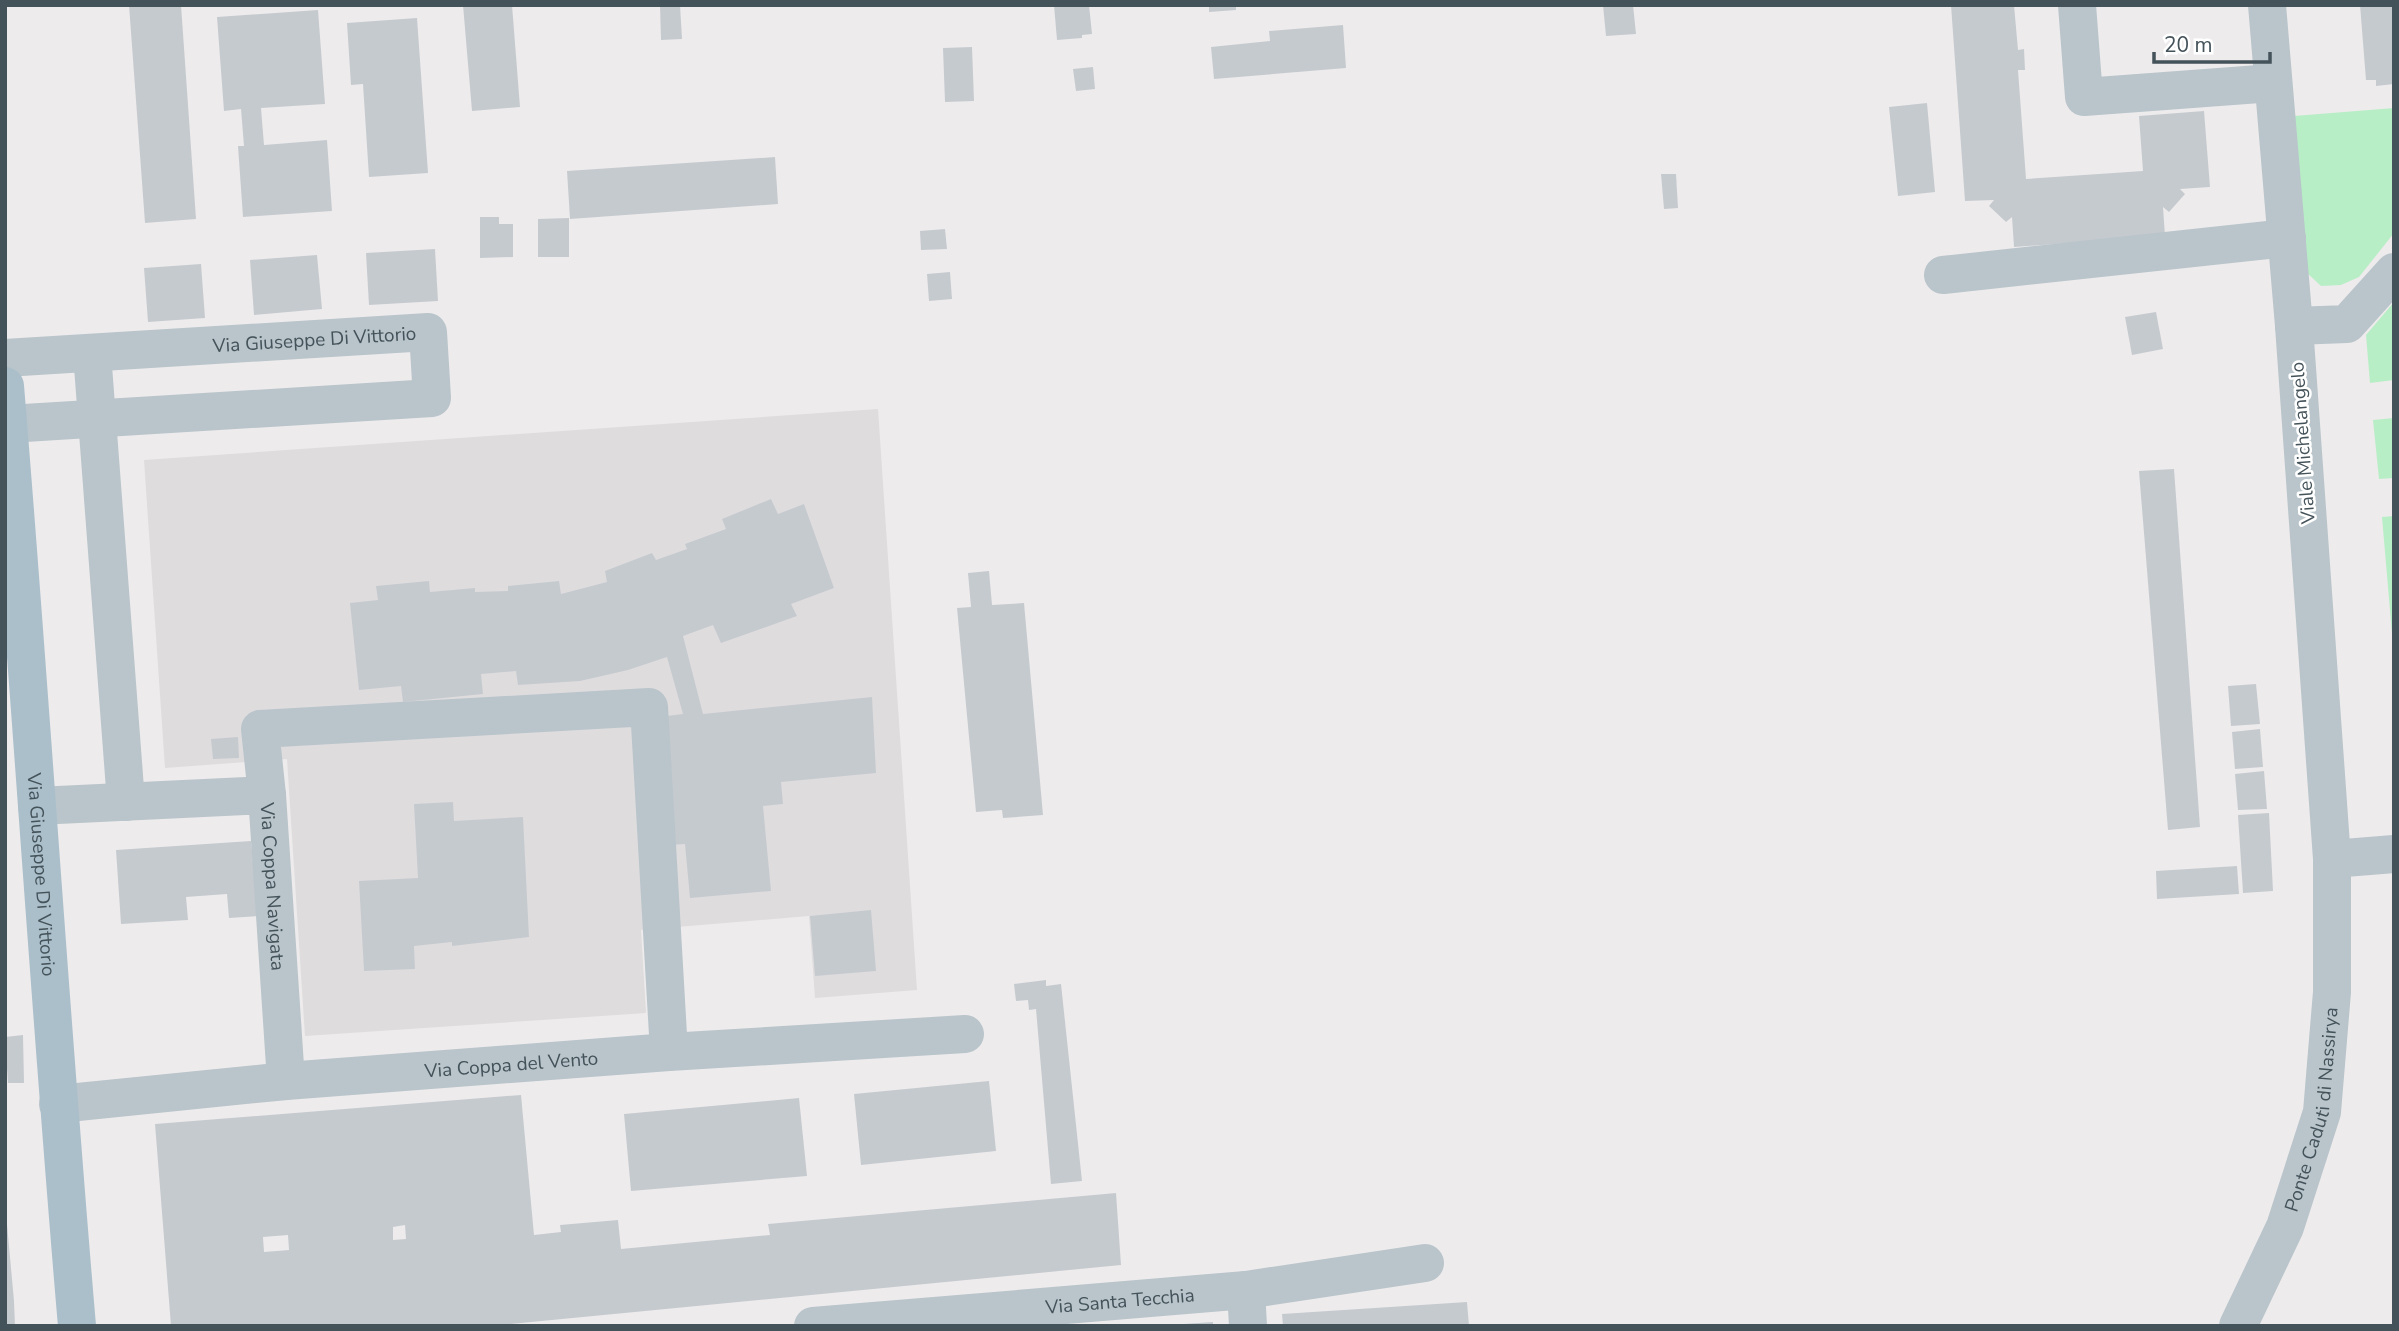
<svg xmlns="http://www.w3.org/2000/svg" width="2399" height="1331" font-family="'Nunito Sans',sans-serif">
<rect width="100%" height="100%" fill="#eeebec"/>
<path fill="#dfdcde" d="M878 409 917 990 815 998 809 916 641 930 646 1013 305 1036 287 759 165 768 144 460Z"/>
<g fill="#b8eec6">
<path d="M2394 108V233L2359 277 2341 285 2321 286 2305 271 2294 116Z"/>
<path d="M2394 302V380L2370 383 2366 335Z"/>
<path d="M2394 418V478L2379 479 2373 420Z"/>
<path d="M2394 516V657L2382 517Z"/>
</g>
<g fill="#c5cacf" fill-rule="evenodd">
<path d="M129 5H181L196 219 145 223Z"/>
<path d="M463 5H512L520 107 472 111Z"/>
<path d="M660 5H680L682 39 661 40Z"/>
<path d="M1054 5H1089L1092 34 1082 35V38L1057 40Z"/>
<path d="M1209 5H1236V10L1209 12Z"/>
<path d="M1603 5H1633L1636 34 1606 36Z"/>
<path d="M1951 5H2014L2018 50 2024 49 2025 70H2018L2026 179 2143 171 2139 116 2204 111 2210 187 2180 189 2185 194 2169 212 2163 207 2165 236 2014 247 2012 217 2006 222 1989 206 1994 200 1965 201Z"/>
<path d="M2360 5H2394V84L2376 86V80H2366Z"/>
<path d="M318 10 325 104 261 108 264 145 327 140 332 211 243 217 238 146H244L241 109 224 111 217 17Z"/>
<path d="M417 18 428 173 369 177 363 84 351 85 347 23Z"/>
<path d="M1343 25 1346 68 1214 79 1211 47 1270 41 1269 31Z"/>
<path d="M972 47 974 101 945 102 943 48Z"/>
<path d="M1093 67 1095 89 1076 91 1073 69Z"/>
<path d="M1927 103 1935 192 1898 196 1889 107Z"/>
<path d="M775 157 778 204 570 219 567 171Z"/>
<path d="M1661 174H1676L1678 208 1664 209Z"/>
<path d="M480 217H499V224H513V257L480 258Z"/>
<path d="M569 218V257H538V219Z"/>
<path d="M945 229 947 249 921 250 920 231Z"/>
<path d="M435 249 438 301 369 305 366 253Z"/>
<path d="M317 255 322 309 254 315 250 260Z"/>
<path d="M201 264 205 318 148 322 144 268Z"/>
<path d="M950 272 952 299 929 301 927 274Z"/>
<path d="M2156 312 2163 349 2132 355 2125 317Z"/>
<path d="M2174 469 2200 827 2168 830 2139 471Z"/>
<path d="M771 499 778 514 804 504 834 588 791 604 797 616 721 643 713 625 683 636 703 714 872 697 876 773 781 782 783 804 763 806 771 891 690 898 685 844 670 845 658 717 683 714 667 657 628 670 580 681 518 685 516 671 481 674 483 694 403 702 401 686 359 690 350 603 378 600 376 586 429 581 430 592 475 588V592L508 591V586L559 581 561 594 607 582 605 571 652 553 656 560 687 549 685 544 726 529 722 519Z"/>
<path d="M989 571 992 605 1024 603 1043 815 1003 818 1002 810 976 812 957 608 971 607 968 573Z"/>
<path d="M2256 684 2260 724 2231 726 2228 686Z"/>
<path d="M2260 729 2263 767 2235 769 2232 732Z"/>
<path d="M238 737 239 758 213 759 211 739Z"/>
<path d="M2264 771 2267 809 2238 810 2235 774Z"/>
<path d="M453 802 454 821 523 817 529 937 452 946V942L414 946 415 969 364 971 359 881 418 878 414 804Z"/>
<path d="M2269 813 2273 891 2243 893 2238 815Z"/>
<path d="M251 841 258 916 229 918 227 894 186 897 188 920 121 924 116 850Z"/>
<path d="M2237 866 2239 894 2157 899 2156 871Z"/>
<path d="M871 910 876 971 815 976 810 916Z"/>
<path d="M1046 980V986L1061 984 1082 1181 1051 1184 1036 1009 1029 1010 1028 1000 1016 1001 1014 984Z"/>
<path d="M23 1035 24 1083H8L5 1037Z"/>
<path d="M989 1081 996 1151 861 1165 854 1094Z"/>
<path d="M521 1095 534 1235 561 1232 560 1225 618 1220 621 1249 770 1235 768 1224 1116 1193 1121 1265 491 1326H171L155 1124ZM405 1225 406 1239 393 1240V1227ZM288 1235 289 1250 264 1252 263 1237Z"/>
<path d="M799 1098 807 1176 631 1191 624 1114Z"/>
<path d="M7 1224 14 1301 15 1326H5V1225Z"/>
<path d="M1467 1302 1469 1326H1283L1282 1314Z"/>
<path d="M1213 1322V1326H1183V1324Z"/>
</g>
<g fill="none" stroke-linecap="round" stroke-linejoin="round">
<g stroke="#b9c5cb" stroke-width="38">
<path d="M2077 5 2084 97 2273 83"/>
<path d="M1943 275 2287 238"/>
<path d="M2294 326 2347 324 2394 272"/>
<path d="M92 353 126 802"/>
<path id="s1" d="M5 358 428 332 432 398 8 424"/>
<path d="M267 795 260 729 649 707 669 1052"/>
<path id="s2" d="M37 806 267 795 286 1081"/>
<path d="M2332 859 2394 854"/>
<path id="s3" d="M58 1104 286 1081 669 1052 965 1034"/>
<path d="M1246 1290 1248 1326"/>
<path id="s4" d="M813 1326 1246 1290 1425 1263"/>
<path id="s5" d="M2238 1326 2285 1227 2322 1112 2332 992V859L2294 326 2267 5"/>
</g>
<path stroke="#abbfcb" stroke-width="38" id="s6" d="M5 386C31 699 50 1013 77 1326"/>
</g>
<g text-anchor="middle" stroke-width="5" stroke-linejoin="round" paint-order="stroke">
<g font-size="19" fill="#445259" stroke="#fff">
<text dy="7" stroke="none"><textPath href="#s1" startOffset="310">Via Giuseppe Di Vittorio</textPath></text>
<text transform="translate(2302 443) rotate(-94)" y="7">Viale Michelangelo</text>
<text dy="7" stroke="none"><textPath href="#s6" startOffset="490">Via Giuseppe Di Vittorio</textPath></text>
<text dy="7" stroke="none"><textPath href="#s2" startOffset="322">Via Coppa Navigata</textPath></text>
<text dy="7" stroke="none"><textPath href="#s3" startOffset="455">Via Coppa del Vento</textPath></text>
<text dy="7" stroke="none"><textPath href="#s5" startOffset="231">Ponte Caduti di Nassirya</textPath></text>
<text dy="7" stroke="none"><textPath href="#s4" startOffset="308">Via Santa Tecchia</textPath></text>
</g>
</g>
<rect width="2399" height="1331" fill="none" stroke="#445259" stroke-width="14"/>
<path d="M2154 52v10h116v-10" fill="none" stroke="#445259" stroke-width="3.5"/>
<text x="2164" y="52" font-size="21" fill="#445259" stroke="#ffffff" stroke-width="5" paint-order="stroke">20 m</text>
</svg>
